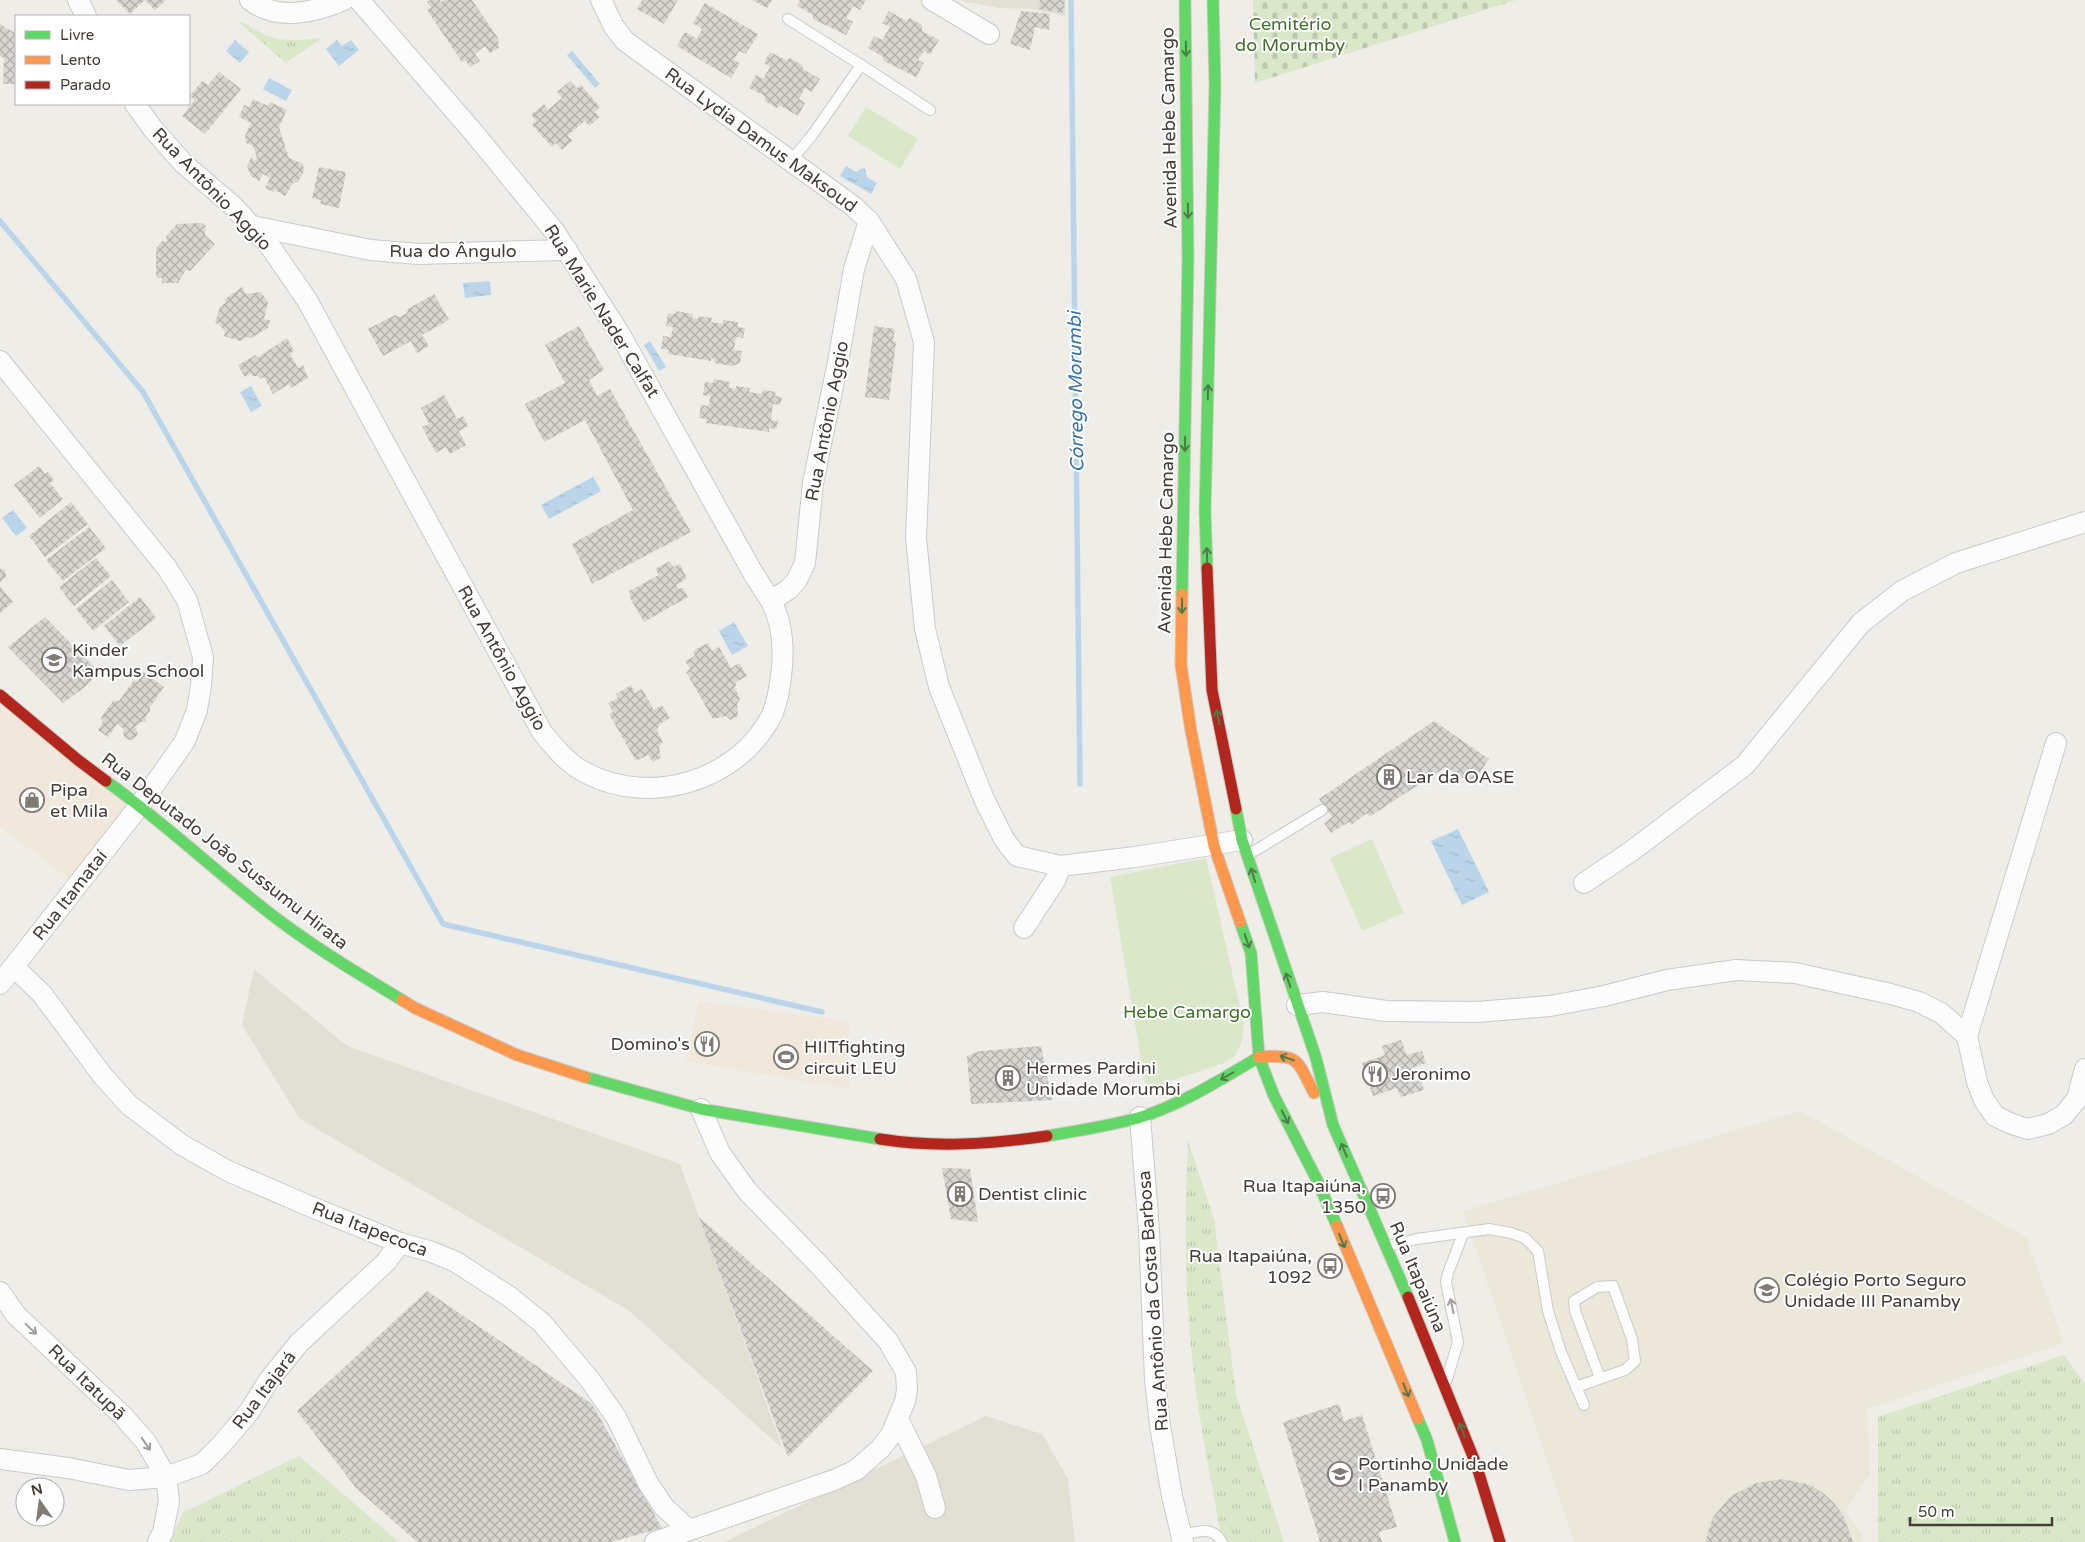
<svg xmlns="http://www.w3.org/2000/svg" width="2085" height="1542" font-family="'Varela Round',sans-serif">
<defs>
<pattern id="grass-tufts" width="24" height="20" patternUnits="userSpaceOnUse" patternTransform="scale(1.25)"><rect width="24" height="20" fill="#dae8c9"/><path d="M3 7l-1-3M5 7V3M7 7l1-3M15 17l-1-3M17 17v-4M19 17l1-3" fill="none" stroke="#bcc8ad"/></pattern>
<pattern id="cemetery-stones" width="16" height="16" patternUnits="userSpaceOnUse" patternTransform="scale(1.25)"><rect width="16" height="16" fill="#dae8c9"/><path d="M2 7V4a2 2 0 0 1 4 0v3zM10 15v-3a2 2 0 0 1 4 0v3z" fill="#bcc8ad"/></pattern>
<pattern id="water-ripples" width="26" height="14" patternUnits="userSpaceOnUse" patternTransform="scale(1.25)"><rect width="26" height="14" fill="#bad5ea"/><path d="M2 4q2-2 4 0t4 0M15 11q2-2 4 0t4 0" fill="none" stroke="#a1b8c9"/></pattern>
<pattern id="building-cross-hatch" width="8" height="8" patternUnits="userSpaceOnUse" patternTransform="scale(1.25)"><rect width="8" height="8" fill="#d8d6d0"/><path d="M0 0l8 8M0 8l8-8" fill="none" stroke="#b1afaa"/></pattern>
</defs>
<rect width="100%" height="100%" fill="#eeede8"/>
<g fill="#e2dfd5">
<path d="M957 0H1066L1065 16 1033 9 999 8Z"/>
<path d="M254 969 347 1046 680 1164 783 1449 628 1310 300 1119 242 1025Z"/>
<path d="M986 1416 1042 1434 1068 1479 1075 1542H724Z"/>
</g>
<g fill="#f0e9db">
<path d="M0 703 136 811 75 883 0 827Z"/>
<path d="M699 1001 849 1021V1089L686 1061Z"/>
</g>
<path fill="#ebe8da" d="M1800 1111 2026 1237 2064 1343 1867 1409 1870 1475 1845 1510 1863 1536V1542H1574L1463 1211Z"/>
<g fill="url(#grass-tufts)">
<path d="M242 22C273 42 285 42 322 38L286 63 240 23Z"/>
<path d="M1188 1141 1214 1219 1236 1394 1284 1542H1222C1210 1473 1195 1404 1190 1335 1184 1271 1185 1205 1188 1141Z"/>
<path d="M2064 1355 2085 1384V1542H1878V1417Z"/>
<path d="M299 1456 399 1542H171L182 1513Z"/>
</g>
<path fill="url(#cemetery-stones)" d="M1253 0H1516L1255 83Z"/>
<g fill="#dae8c9">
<path d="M866 107 918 139 900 169 848 136Z"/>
<path d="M1372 839 1404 913 1362 931 1330 858Z"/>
<path d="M1206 858 1244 1025 1241 1044 1234 1057 1222 1064 1146 1089 1110 877Z"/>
</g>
<g fill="url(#water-ripples)">
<path d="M235 40 249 52 240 63 226 51Z"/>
<path d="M337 40 342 46 351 40 359 50 339 66 326 49Z"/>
<path d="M572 51 600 84 595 88 567 55Z"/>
<path d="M269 78 292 90 286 101 263 89Z"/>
<path d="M846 166 856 172 860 169 865 168 867 177 877 183 871 194 840 176Z"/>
<path d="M490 281 491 295 465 298 463 283Z"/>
<path d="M650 341 666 367 659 371 644 345Z"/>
<path d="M251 386 262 406 251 412 240 392Z"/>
<path d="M593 477 601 491 549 519 541 505Z"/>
<path d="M13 510 27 528 16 536 2 518Z"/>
<path d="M734 622 748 646 732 655 719 631Z"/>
<path d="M1458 829 1489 892 1462 905 1431 841Z"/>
</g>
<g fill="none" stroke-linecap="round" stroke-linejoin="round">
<g stroke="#bad5ea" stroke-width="5.5">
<path d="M1071 0 1080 784"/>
<path d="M0 221 143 392 443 924 822 1012"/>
</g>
</g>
<g fill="url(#building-cross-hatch)">
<path d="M116 0H145L130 14Z"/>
<path d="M145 0H166L155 10Z"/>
<path d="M431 0H440L441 2 444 0H472L498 38 499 48 490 53 485 46 475 54 480 61 470 67 465 60 462 62 427 10 431 8 427 2Z"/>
<path d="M642 0H678L664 24 637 9Z"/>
<path d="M752 0H772L767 8Z"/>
<path d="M800 0H866L860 10 853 6 846 18 853 22 846 35 813 19V15L797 6Z"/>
<path d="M1040 0H1065L1063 13 1039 9Z"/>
<path d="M705 3 758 34 746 54 739 51 734 60 740 63 731 78 677 46 685 32 697 39 702 29 693 23Z"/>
<path d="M889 11 906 21 910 18 922 25V31L939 40 930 55 924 51 918 60 924 63 916 77 884 61 883 57 868 48 874 36 882 40 890 27 882 23Z"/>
<path d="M1021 11 1050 14 1049 30 1035 27 1030 50 1010 44Z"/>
<path d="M0 24 13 32 16 30V84H3L4 58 0 56Z"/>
<path d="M770 52 786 60 790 58 802 65 803 69 820 79 812 92 805 88 799 99 805 103 798 116 781 106 777 108 765 101V96L749 88 756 75 763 79 770 67 764 63Z"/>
<path d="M219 72 241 89 205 134 182 116 195 100 190 96 202 81 208 85Z"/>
<path d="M570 81 577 88 581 85 600 107 595 112 600 117 589 126 585 121 568 135 572 141 562 150 556 143 552 147 532 125 536 121 531 115 544 104 548 110 562 98 557 92Z"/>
<path d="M253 99 268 106 270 102 287 110 279 127 289 158 303 164 304 171 298 182 293 183 285 196 275 190 274 192 265 188 270 178 263 174 259 181 251 176 247 166 251 158 255 160 257 158 253 146 246 143 245 136 251 123 239 117 244 105 249 107Z"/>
<path d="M319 167 346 172 339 208 320 204 321 200 312 198Z"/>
<path d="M202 223 206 226 205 235 215 244 190 271 186 270 178 283H162V278H158L156 275V249L162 241 167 242 166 236 177 224Z"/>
<path d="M242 287 246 294 261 292 268 302 264 319 270 320 268 328 251 338 247 337 240 341 224 336 225 332 219 324 215 323 220 307 225 303V299Z"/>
<path d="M434 294 449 320 422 335 429 346 417 353 411 341 383 356 368 329 395 315 400 317 407 313 408 309Z"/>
<path d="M676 311 693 314 692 318 698 319V316L712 318 711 322 723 324V320L738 322V327L745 328 743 338 736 337 734 350 742 351 740 363 732 366 714 363 715 359 711 358V361L668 354 669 350 661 349 663 336 671 337 673 327 666 326 668 313 675 314Z"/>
<path d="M579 326 604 370 589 380 597 396 610 389 691 532 592 584 572 544 633 510 585 420 544 442 525 404 565 383 545 345Z"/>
<path d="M874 326 895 329 893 341 896 342 889 400 865 397Z"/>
<path d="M287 338 294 351 290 354 298 368 303 365 308 378 291 388 289 384 273 394 264 377 260 379 258 376H252L251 373 245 377 238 365 256 355 257 358Z"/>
<path d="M714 379 730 382 729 388 736 389V386L750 388 749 392 762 394 763 390 776 392 775 396 782 397 780 405 773 404 771 420 778 421 776 429 769 428V432L706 423V419L699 418 701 405 709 406 710 396 703 395 705 382 713 383Z"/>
<path d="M444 395 457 419 463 416 468 426 459 431 466 445 450 454 446 447 436 453 422 427 429 424 421 408Z"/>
<path d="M39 466 45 474 48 472 54 480 50 483 63 499 40 518 14 485Z"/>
<path d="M71 502 88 524 45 557 29 536Z"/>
<path d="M89 527 106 548 63 581 46 560Z"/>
<path d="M96 558 111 576 74 606 59 587Z"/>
<path d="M670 561 673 567 680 564 687 579 676 585 678 589 683 588 688 597 644 622 630 598 629 591 659 575 655 569Z"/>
<path d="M0 569 5 570 6 577 0 582Z"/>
<path d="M112 580 129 602 93 631 76 609Z"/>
<path d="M0 586 13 602 0 613Z"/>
<path d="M140 597 156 618 120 646 104 626Z"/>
<path d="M45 617 99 672 85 687 63 703 8 647Z"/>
<path d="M708 643 712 651 719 647 731 668 739 663 747 676 736 682 735 689 740 699 737 704 738 716 730 720 726 716 713 719 686 672 690 669 685 661 695 656 693 651Z"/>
<path d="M144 672 164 687 150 707V711L146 716V722H141L135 727 138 734 134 739 129 740 125 738 123 734 124 729 117 724 108 737 98 730 103 722 101 717 113 701H119L134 680 137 682Z"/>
<path d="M631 685 635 693 642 689 654 710 662 705 670 718 660 724 657 731 663 742 659 746 661 758 653 762 648 755 636 761 609 714 613 712 608 703 618 698 616 694Z"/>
<path d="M1434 721 1489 759 1472 784 1446 767 1369 817 1367 813 1351 825 1349 822 1331 833 1324 823 1332 817 1319 799Z"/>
<path d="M1401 1040 1407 1055 1422 1051 1426 1063 1411 1068 1416 1082 1421 1080 1424 1090 1401 1097 1397 1088 1373 1096 1362 1063 1385 1055 1382 1046Z"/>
<path d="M1041 1046 1052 1100 971 1104 967 1056 980 1051Z"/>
<path d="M942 1168 970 1169 978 1222 951 1219Z"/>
<path d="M699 1217 873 1371 788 1457Z"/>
<path d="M427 1291 592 1404 662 1528 611 1542H417L356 1488 297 1411Z"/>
<path d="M1339 1404 1344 1421 1362 1415 1397 1527 1379 1532 1382 1542H1320L1283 1422Z"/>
<path d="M1783 1479 1810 1485 1823 1493 1834 1503 1843 1515 1853 1542H1705L1713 1517 1731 1496 1756 1483Z"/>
</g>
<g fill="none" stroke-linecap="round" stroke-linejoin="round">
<defs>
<g id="lane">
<path d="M788 19 861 65"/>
<path d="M791 161 813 134 861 65 930 110"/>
<path d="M1248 855 1322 810"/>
<path d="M1389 1246 1417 1239 1489 1229 1511 1233 1525 1238 1538 1251 1548 1311 1561 1352 1584 1405"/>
<path d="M1447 1379 1458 1342 1446 1282 1448 1273 1463 1234"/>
<path d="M1576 1387 1625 1370 1635 1361 1632 1339 1613 1286 1597 1287 1574 1301 1575 1311 1600 1378"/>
<path d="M1182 1535C1197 1532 1213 1525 1222 1542"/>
</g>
<g id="street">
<path d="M78 0 86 16"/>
<path d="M250 0C278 22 315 12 344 0"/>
<path d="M359 0 474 133 555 232 621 336 753 573 771 601"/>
<path d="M601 0 614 27 625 41 853 206 869 221 906 279 924 342 916 538 925 629 939 687 984 799 1004 839 1017 856 1060 866"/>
<path d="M932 0 989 34"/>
<path d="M135 104 153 129 184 164 232 205 269 245 307 300 542 732C554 747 568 764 586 773 651 807 738 781 772 715 779 699 780 683 782 667 784 643 782 622 771 601L789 589 797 580 805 563 813 483 838 362 854 269 869 221"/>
<path d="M252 226 371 250 418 254 567 250"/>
<path d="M0 361 167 568 187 600 203 657 201 686 197 710 185 741 140 805 0 984"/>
<path d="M1584 883 1633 850 1745 765 1861 623 1902 591 1956 563 2085 522"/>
<path d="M1024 928 1056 879 1060 866 1135 857 1242 840"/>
<path d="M14 967 42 994 102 1075 129 1105 182 1145 228 1171 314 1208 400 1243 432 1252 456 1262 510 1297 542 1323 590 1380 616 1417 648 1483 664 1507 689 1530"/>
<path d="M1297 1005 1323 1002 1386 1011 1476 1012 1550 1006 1604 996 1667 980 1736 970 1795 973 1891 994 1919 1002 1941 1013 1967 1036 1977 1082 1984 1100 1995 1116 2012 1124 2028 1129 2048 1124 2064 1115 2077 1099 2085 1069"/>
<path d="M1967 1036 2056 743"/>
<path d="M1140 1117 1149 1230 1155 1380 1160 1426 1172 1496 1183 1542"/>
<path d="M0 1292 16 1315 123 1416 146 1442 166 1477 169 1501 163 1532 158 1542"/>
<path d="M898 1419 926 1476 935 1508"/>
<path d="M0 1459 68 1468 129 1480 166 1477 202 1464 222 1444 249 1412 269 1380 299 1343 386 1262 400 1243"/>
<path d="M655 1542 834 1480 856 1470 880 1449 891 1435 905 1401 907 1390 906 1372 888 1341 821 1267 748 1192 720 1153 701 1109"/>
</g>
<g id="fast">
<path d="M1207 568 1205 512 1215 85 1213 0"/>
<path d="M1182 594 1188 258 1185 0"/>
<path d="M106 781C168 825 223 879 284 924 322 952 362 976 402 1000"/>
<path d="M1236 809 1242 840 1316 1058 1333 1125 1408 1297"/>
<path d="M1240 922 1251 953 1259 1057 1274 1096 1317 1180 1337 1226"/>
<path d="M585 1077 701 1109 880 1139"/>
<path d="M1047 1136C1078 1131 1108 1126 1138 1118 1181 1105 1220 1080 1259 1057"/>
<path d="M1418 1419 1427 1440 1455 1542"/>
</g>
<g id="slow">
<path d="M1182 594 1181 665 1191 731 1214 846 1240 922"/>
<path d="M402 1000 415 1008 517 1055 585 1077"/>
<path d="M1259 1057C1300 1054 1296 1059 1314 1093"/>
<path d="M1337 1226 1418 1419"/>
</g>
<g id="jam">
<path d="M1207 568 1212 690 1236 809"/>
<path d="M0 695 78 760 106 781"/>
<path d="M880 1139C936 1148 991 1144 1047 1136"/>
<path d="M1408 1297 1476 1464 1500 1542"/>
</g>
</defs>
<use href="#lane" stroke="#cccac5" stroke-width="12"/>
<use href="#street" stroke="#cccac5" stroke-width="22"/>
<use href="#fast" stroke="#cccabf" stroke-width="13"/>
<use href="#slow" stroke="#cccabf" stroke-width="13"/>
<use href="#jam" stroke="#cccabf" stroke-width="13"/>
<use href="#lane" stroke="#fcfcfc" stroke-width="10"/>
<use href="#street" stroke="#fcfcfc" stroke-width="20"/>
<use href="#fast" stroke="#63d668" stroke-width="11"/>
<use href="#slow" stroke="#ff974d" stroke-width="11"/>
<use href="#jam" stroke="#b3261e" stroke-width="11"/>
</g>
<defs><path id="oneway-shaft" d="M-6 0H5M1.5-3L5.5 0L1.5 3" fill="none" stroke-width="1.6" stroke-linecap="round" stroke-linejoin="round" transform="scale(1.25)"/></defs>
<g stroke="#507b49">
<use href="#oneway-shaft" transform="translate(1186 49) rotate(89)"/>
<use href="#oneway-shaft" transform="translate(1188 211) rotate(89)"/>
<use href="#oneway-shaft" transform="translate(1208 392) rotate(-89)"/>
<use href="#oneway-shaft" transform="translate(1185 444) rotate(91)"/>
<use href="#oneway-shaft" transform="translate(1207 555) rotate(-92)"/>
<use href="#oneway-shaft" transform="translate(1182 606) rotate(91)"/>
<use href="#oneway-shaft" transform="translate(1218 717) rotate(-101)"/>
<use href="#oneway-shaft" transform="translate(1253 875) rotate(-108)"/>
<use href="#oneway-shaft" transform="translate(1247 941) rotate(71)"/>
<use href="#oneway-shaft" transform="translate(1288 980) rotate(-109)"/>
<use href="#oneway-shaft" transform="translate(1287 1058) rotate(-161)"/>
<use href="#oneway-shaft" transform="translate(1227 1076) rotate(150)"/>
<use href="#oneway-shaft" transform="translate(1285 1117) rotate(63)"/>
<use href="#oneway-shaft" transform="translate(1344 1150) rotate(-113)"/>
<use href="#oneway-shaft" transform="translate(1342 1241) rotate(67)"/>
<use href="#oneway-shaft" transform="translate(1406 1390) rotate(68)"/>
<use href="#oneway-shaft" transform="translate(1462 1430) rotate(-112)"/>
</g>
<g stroke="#a09d98">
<use href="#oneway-shaft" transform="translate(1452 1306) rotate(-102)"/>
<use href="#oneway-shaft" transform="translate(31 1329) rotate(43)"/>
<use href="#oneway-shaft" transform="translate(146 1444) rotate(55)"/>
</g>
<defs>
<symbol id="school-ring" viewBox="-11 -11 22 22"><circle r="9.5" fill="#fff" stroke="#7f7b74" stroke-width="1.5"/><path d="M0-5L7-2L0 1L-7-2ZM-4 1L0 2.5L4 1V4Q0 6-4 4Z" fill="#7f7b74"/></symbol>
<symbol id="building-ring" viewBox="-11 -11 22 22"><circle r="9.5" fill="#fff" stroke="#7f7b74" stroke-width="1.5"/><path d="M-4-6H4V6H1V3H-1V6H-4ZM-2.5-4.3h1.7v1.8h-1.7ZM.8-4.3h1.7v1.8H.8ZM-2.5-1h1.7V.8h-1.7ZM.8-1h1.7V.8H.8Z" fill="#7f7b74"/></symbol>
<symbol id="shop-ring" viewBox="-11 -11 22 22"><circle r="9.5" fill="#fff" stroke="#7f7b74" stroke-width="1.5"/><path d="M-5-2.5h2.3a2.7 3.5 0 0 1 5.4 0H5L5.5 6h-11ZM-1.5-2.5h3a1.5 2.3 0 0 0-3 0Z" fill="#7f7b74"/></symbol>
<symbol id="restaurant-ring" viewBox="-11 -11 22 22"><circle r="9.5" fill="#fff" stroke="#7f7b74" stroke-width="1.5"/><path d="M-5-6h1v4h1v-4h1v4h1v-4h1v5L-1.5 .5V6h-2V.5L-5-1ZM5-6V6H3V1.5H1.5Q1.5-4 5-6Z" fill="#7f7b74"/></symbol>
<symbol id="stadium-ring" viewBox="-11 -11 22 22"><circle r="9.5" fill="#fff" stroke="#7f7b74" stroke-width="1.5"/><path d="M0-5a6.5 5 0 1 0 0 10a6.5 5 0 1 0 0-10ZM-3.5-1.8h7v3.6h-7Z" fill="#7f7b74"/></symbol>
<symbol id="bus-ring" viewBox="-11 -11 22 22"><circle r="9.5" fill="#fff" stroke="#7f7b74" stroke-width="1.5"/><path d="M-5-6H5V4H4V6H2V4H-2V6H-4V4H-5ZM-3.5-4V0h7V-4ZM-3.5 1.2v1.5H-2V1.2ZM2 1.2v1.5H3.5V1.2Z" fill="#7f7b74"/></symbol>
</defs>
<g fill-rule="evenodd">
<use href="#school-ring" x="40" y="646" width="28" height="28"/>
<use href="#building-ring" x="1375" y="763" width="28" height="28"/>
<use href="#shop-ring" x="18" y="786" width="28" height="28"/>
<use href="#restaurant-ring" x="693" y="1030" width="28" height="28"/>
<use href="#stadium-ring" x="772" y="1043" width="28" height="28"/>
<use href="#restaurant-ring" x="1361" y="1060" width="28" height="28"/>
<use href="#building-ring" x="994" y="1064" width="28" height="28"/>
<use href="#building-ring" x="946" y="1180" width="28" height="28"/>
<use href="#bus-ring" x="1369" y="1182" width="28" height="28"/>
<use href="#bus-ring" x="1316" y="1252" width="28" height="28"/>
<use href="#school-ring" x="1753" y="1276" width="28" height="28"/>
<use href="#school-ring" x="1326" y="1460" width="28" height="28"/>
</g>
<g text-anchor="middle" stroke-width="4" stroke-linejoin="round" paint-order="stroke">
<g font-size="18" fill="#43702c" stroke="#fff">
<text x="1290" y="30">Cemitério<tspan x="1290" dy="21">do Morumby</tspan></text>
<text x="1187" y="1018">Hebe Camargo</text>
</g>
<g font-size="18" fill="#433e35" stroke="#fff">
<text transform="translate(1169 128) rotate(-91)" y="6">Avenida Hebe Camargo</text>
<text transform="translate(761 140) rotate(36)" y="6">Rua Lydia Damus Maksoud</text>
<text transform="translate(212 189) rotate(46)" y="6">Rua Antônio Aggio</text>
<text x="453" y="257">Rua do Ângulo</text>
<text transform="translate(602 311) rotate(58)" y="6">Rua Marie Nader Calfat</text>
<text transform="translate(827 421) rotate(-79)" y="6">Rua Antônio Aggio</text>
<text transform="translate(1166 533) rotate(-89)" y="6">Avenida Hebe Camargo</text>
<text transform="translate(502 658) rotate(61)" y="6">Rua Antônio Aggio</text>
<text transform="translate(225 851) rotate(38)" y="6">Rua Deputado João Sussumu Hirata</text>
<text transform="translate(70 895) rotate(-52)" y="6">Rua Itamataí</text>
<text transform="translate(370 1229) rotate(21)" y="6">Rua Itapecoca</text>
<text transform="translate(1418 1277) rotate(67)" y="6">Rua Itapaiúna</text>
<text transform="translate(1153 1301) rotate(-94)" y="6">Rua Antônio da Costa Barbosa</text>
<text transform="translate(87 1382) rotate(44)" y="6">Rua Itatupã</text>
<text transform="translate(264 1390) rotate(-53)" y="6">Rua Itajará</text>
</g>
<g font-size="18" fill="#433e35" stroke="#fff" text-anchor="start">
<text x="72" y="656">Kinder<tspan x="72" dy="21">Kampus School</tspan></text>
<text x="1406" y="783">Lar da OASE</text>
<text x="50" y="796">Pipa<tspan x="50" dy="21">et Mila</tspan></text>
<text x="690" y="1050" text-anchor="end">Domino's</text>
<text x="804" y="1053">HIITfighting<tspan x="804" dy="21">circuit LEU</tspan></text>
<text x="1026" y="1074">Hermes Pardini<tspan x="1026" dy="21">Unidade Morumbi</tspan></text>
<text x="1392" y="1080">Jeronimo</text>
<text x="1366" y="1192" text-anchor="end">Rua Itapaiúna,<tspan x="1366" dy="21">1350</tspan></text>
<text x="978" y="1200">Dentist clinic</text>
<text x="1312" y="1262" text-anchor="end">Rua Itapaiúna,<tspan x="1312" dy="21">1092</tspan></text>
<text x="1784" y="1286">Colégio Porto Seguro<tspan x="1784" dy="21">Unidade III Panamby</tspan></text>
<text x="1358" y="1470">Portinho Unidade<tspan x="1358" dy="21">I Panamby</tspan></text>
</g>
<g font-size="19" font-style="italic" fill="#3673a7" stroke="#fff">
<text transform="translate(1075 392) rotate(-91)" y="7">Córrego Morumbi</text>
</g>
</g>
<rect x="15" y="15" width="175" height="90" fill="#ffffff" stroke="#b4b2ae"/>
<rect x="25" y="31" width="25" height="8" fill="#63d668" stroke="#b4b2ae"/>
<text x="60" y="40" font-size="15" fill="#433e35">Livre</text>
<rect x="25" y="56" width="25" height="8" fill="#ff974d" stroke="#b4b2ae"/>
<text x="60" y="65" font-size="15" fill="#433e35">Lento</text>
<rect x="25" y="81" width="25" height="8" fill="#b3261e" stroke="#b4b2ae"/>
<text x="60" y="90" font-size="15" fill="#433e35">Parado</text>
<g transform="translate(40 1502) rotate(346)"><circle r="24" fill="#ffffff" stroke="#b4b2ae"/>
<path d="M0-4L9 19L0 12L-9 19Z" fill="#7f7b74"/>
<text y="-8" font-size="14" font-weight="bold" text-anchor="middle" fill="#433e35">N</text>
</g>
<path d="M1910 1517v8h142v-8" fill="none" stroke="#433e35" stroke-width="2.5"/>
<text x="1918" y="1517" font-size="15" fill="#433e35" stroke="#ffffff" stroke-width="4" paint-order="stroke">50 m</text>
</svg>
